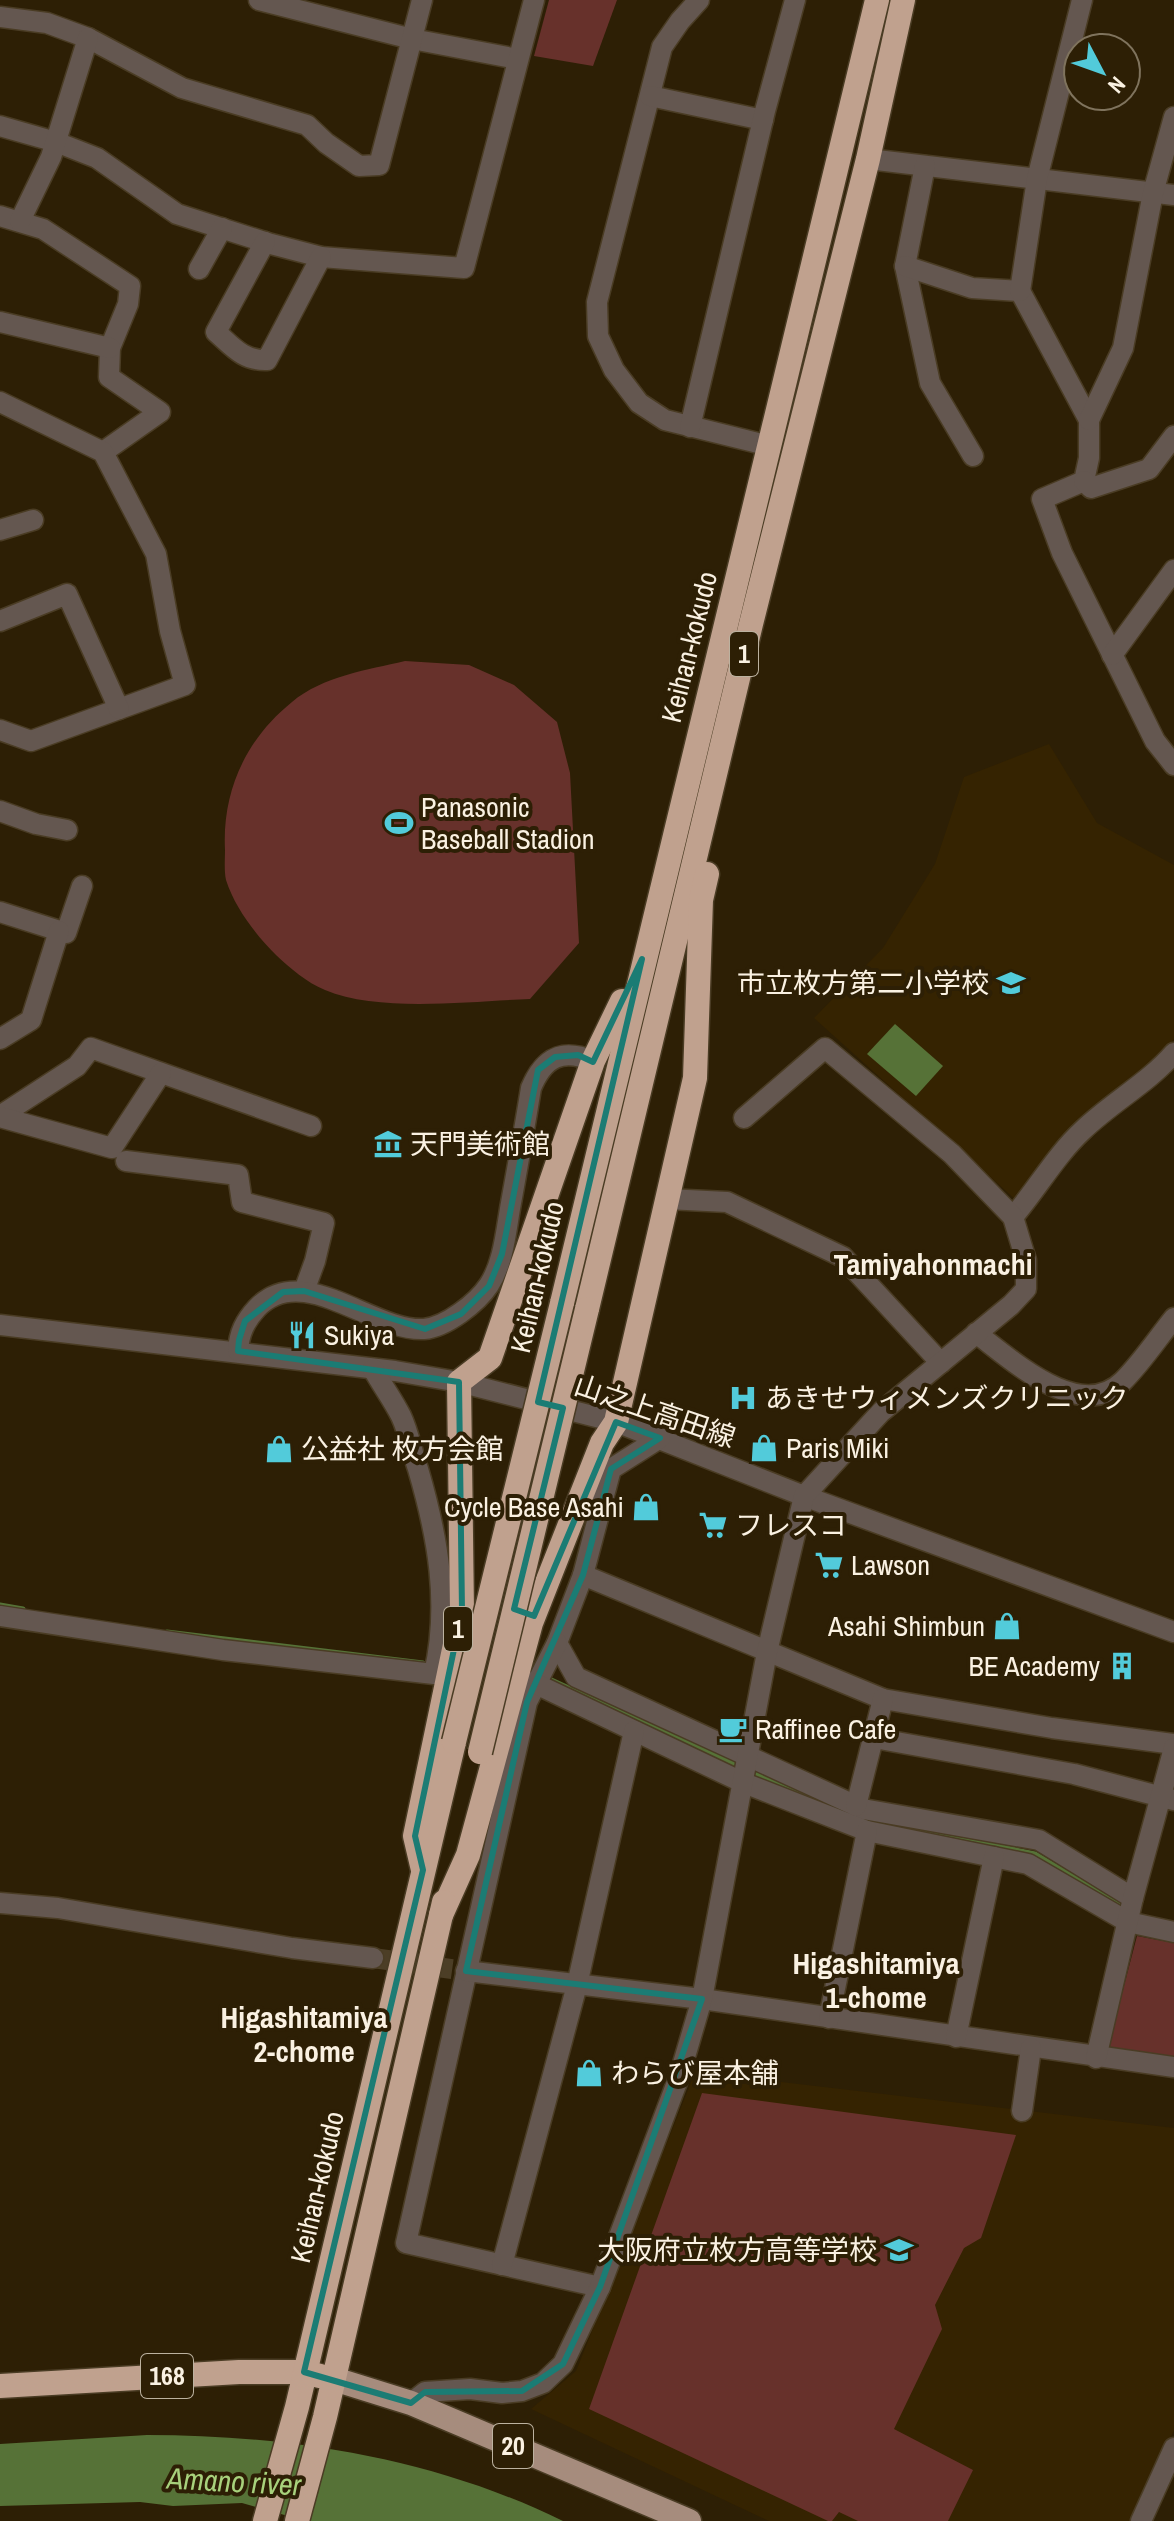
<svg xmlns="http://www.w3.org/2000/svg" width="1174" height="2521" font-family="'Archivo Narrow','Noto Sans JP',sans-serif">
<rect width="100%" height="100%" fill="#2d1f05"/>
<g fill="#352301">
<path d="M1049 744 1097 823 1174 865V1039L1151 1065 1059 1139 1017 1201 814 1018 883 948 935 864 964 777Z"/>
<path d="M695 2072 1174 2128V2430L1133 2521H769L531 2409 576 2371Z"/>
</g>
<g fill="#67312b">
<path d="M549 0H617L593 66 534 56Z"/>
<path d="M405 661 469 665 514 685 557 722 570 773 579 943 530 999C471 1001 379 1013 325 990 306 982 291 969 276 955 256 935 235 908 226 880 224 871 225 859 225 850 222 791 246 739 292 702 323 676 367 670 405 661Z"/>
<path d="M1137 1936 1174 1943V2058L1107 2051Z"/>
<path d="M702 2093 1016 2135 981 2238 964 2248 935 2305 942 2329 894 2429 973 2470 948 2521H858L839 2512 832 2521H828L589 2409Z"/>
</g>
<g fill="#567237">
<path d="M895 1024 943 1066 916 1096 867 1054Z"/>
<path d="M147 2435C290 2435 434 2458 563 2521H306L242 2503 173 2506 140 2502 0 2506V2444Z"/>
</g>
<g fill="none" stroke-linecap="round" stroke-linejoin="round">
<g stroke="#567237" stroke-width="5">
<path d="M0 1605 23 1609"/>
<path d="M167 1632 423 1663"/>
<path d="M547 1678 741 1767"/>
<path d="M750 1772 826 1803"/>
<path d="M865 1818 1035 1854 1123 1906"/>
</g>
<path stroke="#4c3e26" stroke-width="20" stroke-dasharray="20 10" stroke-linecap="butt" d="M373 1958 466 1971"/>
<defs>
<g id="minor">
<path d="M259 0 412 39 518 59"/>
<path d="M699 0 680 21 662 47 597 302 598 336 614 370 639 403 665 420 770 446"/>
<path d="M0 17 47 23 88 38 182 88 307 125 326 143 359 166 379 165 422 0"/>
<path d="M650 96 763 120"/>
<path d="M0 126 56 142 97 158 177 214 271 244 321 257 464 268 534 0"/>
<path d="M868 159 1174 195"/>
<path d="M925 166 905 266 930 383 973 456"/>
<path d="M0 216 43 229 130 286 128 304 110 348 109 377 160 412 103 452"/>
<path d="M20 221 51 157 88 38"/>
<path d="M265 242 216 332C232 346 243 361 267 360L321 257"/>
<path d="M905 266 972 288 1020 291 1089 420V458L1084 481 1042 499 1062 553 1155 741 1174 765"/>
<path d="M199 269 222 228"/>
<path d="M1020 291 1037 179 1082 0"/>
<path d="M0 322 110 348"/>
<path d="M0 402 103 452 156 554 170 631 185 685 31 741 0 730"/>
<path d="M1089 420 1123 348 1153 193 1174 117"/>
<path d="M690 427 765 111 795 0"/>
<path d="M1084 481 1091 488 1149 469 1174 436"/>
<path d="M0 530 33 520"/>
<path d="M0 621 67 594 119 709"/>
<path d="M1112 655 1174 570"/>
<path d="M0 811 36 824 67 830"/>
<path d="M0 912 66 933 82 886"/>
<path d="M0 1039 31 1020 59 931"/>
<path d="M0 1116 77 1066 91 1048 311 1126"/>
<path d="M0 1117 112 1148 161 1073"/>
<path d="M126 1161 238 1175 242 1202 324 1223 315 1261 304 1291"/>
<path d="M667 1199 727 1202 843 1257 941 1363"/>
<path d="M1013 1217C1037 1189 1056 1155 1083 1130 1112 1102 1148 1083 1174 1053"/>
<path d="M0 1325 395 1371 459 1382 616 1422 804 1496 1174 1632"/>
<path d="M976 1333C1011 1359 1080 1424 1123 1381 1142 1362 1157 1339 1174 1318"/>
<path d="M238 1351C239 1333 245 1321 257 1308 303 1260 372 1332 424 1329 446 1327 477 1303 489 1285 504 1262 506 1230 511 1203 518 1164 525 1126 531 1088 544 1057 562 1048 593 1061"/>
<path d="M660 1438 611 1469 583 1575 557 1643 576 1677 863 1809 1039 1840 1133 1898"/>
<path d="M583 1575 883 1699 1052 1728 1174 1744"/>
<path d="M0 1616 223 1650 434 1674C450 1604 438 1537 418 1469 412 1452 409 1433 401 1416 393 1400 382 1385 373 1369"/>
<path d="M557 1643 527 1702 406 2243 600 2287"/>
<path d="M524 1681 536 1684 744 1783 867 1831 1028 1864 1128 1922 1174 1932"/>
<path d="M874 1738 1074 1774 1174 1800"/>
<path d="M856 1806 883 1699"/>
<path d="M0 1903 58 1908 292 1948 373 1958"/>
<path d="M466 1971 702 1999 1174 2067"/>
<path d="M829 2018 867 1831"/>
<path d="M956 2037 994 1857"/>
<path d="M1096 2058 1133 1898 1174 1748"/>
<path d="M1022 2111 1031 2048"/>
<path d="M502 2265 577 1985 634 1731"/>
<path d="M411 2403 425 2392 470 2389 502 2393 522 2391 543 2383 563 2364 600 2287 679 2077 702 1999 767 1652 804 1496 881 1412 1011 1305 1026 1289V1260L1013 1217 952 1154 825 1048 744 1118"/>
<path d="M1141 2521 1174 2448"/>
</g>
<path id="major" d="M334 2379 411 2403 689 2521"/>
<g id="highway">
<path d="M562 1303C663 868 773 435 877 0"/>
<path d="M587 1309 751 624 868 159 903 0"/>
<path d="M423 1870 415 1836 462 1611 459 1382 490 1358 593 1061 622 1001"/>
<path d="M441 1915 468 1855 531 1623 602 1443 616 1422 695 1078 701 900 707 874"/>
<path d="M0 2386 239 2372H304L320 2376"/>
<path d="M265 2521 297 2407 454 1742"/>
<path d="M297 2521 325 2417 444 1902"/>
</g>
</defs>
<use href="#minor" stroke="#4a3c24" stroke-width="23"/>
<use href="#major" stroke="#4a3c24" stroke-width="27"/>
<use href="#highway" stroke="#4a3c24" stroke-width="27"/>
<use href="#minor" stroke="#645750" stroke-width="20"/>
<use href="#major" stroke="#a68c7d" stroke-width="24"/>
<use href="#highway" stroke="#c0a18e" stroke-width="24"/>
<defs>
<g id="highway-bridge">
<path d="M454 1742 562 1303"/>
<path d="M480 1752 587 1309"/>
</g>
</defs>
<use href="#highway-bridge" stroke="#4a3c24" stroke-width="27" stroke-linecap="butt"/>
<use href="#highway-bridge" stroke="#c0a18e" stroke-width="24"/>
</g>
<path fill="none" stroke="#1b7c74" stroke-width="6" stroke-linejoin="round" d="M642 959 538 1402 563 1408 514 1609 534 1616 616 1422 660 1438 611 1469 583 1575 527 1702 466 1971 702 1999 600 2287 563 2364 522 2391 425 2392 411 2403 304 2372 423 1870 415 1836 462 1611 459 1382 238 1351 239 1340 245 1321 283 1292 304 1291 425 1329 461 1314 489 1286 502 1254 538 1070 555 1057 578 1055 593 1062Z"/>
<defs>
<symbol id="stadium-bare" viewBox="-9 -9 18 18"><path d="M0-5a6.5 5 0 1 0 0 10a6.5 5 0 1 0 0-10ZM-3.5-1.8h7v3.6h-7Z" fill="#52cbda" stroke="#2d1f05" stroke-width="2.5" paint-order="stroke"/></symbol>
<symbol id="school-bare" viewBox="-9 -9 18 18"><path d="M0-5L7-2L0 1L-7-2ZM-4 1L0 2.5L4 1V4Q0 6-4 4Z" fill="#52cbda" stroke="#2d1f05" stroke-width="2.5" paint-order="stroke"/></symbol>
<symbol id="museum-bare" viewBox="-9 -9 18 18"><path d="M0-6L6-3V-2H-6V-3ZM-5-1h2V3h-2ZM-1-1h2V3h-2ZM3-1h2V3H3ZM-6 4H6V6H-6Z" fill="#52cbda" stroke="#2d1f05" stroke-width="2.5" paint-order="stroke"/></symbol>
<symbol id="restaurant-bare" viewBox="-9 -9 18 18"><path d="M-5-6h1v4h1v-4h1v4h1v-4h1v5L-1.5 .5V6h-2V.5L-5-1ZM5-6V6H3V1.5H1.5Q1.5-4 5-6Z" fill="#52cbda" stroke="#2d1f05" stroke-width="2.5" paint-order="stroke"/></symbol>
<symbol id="hospital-bare" viewBox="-9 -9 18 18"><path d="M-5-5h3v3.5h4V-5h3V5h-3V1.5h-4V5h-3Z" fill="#52cbda" stroke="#2d1f05" stroke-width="2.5" paint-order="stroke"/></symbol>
<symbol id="shop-bare" viewBox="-9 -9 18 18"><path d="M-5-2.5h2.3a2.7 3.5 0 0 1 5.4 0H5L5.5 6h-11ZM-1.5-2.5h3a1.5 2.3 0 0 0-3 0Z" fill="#52cbda" stroke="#2d1f05" stroke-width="2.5" paint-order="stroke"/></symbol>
<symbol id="supermarket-bare" viewBox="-9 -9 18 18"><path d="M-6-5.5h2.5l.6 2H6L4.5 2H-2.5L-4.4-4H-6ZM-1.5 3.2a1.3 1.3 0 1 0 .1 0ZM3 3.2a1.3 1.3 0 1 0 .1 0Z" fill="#52cbda" stroke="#2d1f05" stroke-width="2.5" paint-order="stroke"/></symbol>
<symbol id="building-bare" viewBox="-9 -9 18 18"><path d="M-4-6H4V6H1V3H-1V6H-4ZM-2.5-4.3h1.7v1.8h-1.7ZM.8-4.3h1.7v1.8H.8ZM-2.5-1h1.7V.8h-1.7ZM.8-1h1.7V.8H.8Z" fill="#52cbda" stroke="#2d1f05" stroke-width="2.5" paint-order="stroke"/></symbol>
<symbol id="cafe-bare" viewBox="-9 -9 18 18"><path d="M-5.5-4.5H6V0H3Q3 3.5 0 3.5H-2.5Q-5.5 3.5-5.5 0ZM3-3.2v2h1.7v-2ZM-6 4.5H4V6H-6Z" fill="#52cbda" stroke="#2d1f05" stroke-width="2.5" paint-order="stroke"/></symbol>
</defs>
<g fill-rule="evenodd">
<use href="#stadium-bare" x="379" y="803" width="40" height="40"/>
<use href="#school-bare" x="991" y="963" width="40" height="40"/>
<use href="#museum-bare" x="368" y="1124" width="40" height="40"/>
<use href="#restaurant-bare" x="282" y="1315" width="40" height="40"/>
<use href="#hospital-bare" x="723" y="1378" width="40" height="40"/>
<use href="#shop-bare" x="744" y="1428" width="40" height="40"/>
<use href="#shop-bare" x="259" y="1429" width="40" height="40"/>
<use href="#shop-bare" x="626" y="1487" width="40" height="40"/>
<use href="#supermarket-bare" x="693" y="1505" width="40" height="40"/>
<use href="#supermarket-bare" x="809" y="1545" width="40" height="40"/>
<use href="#shop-bare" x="987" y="1606" width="40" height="40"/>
<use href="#building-bare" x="1102" y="1646" width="40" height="40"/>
<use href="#cafe-bare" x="713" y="1709" width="40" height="40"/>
<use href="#shop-bare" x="569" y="2053" width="40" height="40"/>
<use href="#school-bare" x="879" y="2230" width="40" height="40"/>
</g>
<g text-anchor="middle" stroke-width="8" stroke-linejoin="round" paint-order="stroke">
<g fill="#2d1f05" stroke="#bcb2a0" stroke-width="2">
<rect x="730" y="632" width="28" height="44" rx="6"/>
<rect x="444" y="1607" width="28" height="44" rx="6"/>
<rect x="141" y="2354" width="52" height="44" rx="6"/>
<rect x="493" y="2424" width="40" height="44" rx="6"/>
</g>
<g font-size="26" font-weight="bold" fill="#faf1e2">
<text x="744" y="663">1</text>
<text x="458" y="1638">1</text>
<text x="167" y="2385">168</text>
<text x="513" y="2455">20</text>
</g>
<g font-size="28" fill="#faf1e2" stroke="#2d1f05">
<text transform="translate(689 647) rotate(-76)" y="10">Keihan-kokudo</text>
<text transform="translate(537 1277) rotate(-77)" y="10">Keihan-kokudo</text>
<text transform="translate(655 1411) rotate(19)" y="10">山之上高田線</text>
<text transform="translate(317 2187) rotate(-77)" y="10">Keihan-kokudo</text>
</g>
<g font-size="28" fill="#faf1e2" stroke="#2d1f05" text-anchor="start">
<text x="421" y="817">Panasonic<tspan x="421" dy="32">Baseball Stadion</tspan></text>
<text x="989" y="993" text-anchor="end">市立枚方第二小学校</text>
<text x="410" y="1154">天門美術館</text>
<text x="324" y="1345">Sukiya</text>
<text x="765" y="1408">あきせウィメンズクリニック</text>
<text x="786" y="1458">Paris Miki</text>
<text x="301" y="1459">公益社 枚方会館</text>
<text x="624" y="1517" text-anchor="end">Cycle Base Asahi</text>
<text x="735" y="1535">フレスコ</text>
<text x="851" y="1575">Lawson</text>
<text x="985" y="1636" text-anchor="end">Asahi Shimbun</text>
<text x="1100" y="1676" text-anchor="end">BE Academy</text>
<text x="755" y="1739">Raffinee Cafe</text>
<text x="611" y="2083">わらび屋本舗</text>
<text x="877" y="2260" text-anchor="end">大阪府立枚方高等学校</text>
</g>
<g font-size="30" font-weight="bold" fill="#faf1e2" stroke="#2d1f05">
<text x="933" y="1275">Tamiyahonmachi</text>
<text x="876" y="1974">Higashitamiya<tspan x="876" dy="34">1-chome</tspan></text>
<text x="304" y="2028">Higashitamiya<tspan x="304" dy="34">2-chome</tspan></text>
</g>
<g font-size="30" font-style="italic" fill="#a8d17c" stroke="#2d1f05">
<text transform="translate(234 2482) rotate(3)" y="10">Amano river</text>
</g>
</g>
<g transform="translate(1102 72) rotate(131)"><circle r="38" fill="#2d1f05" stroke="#7f735d" stroke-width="2"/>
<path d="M0-6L14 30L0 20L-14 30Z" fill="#52cbda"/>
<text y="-12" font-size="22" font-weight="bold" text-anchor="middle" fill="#faf1e2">N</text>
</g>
</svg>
